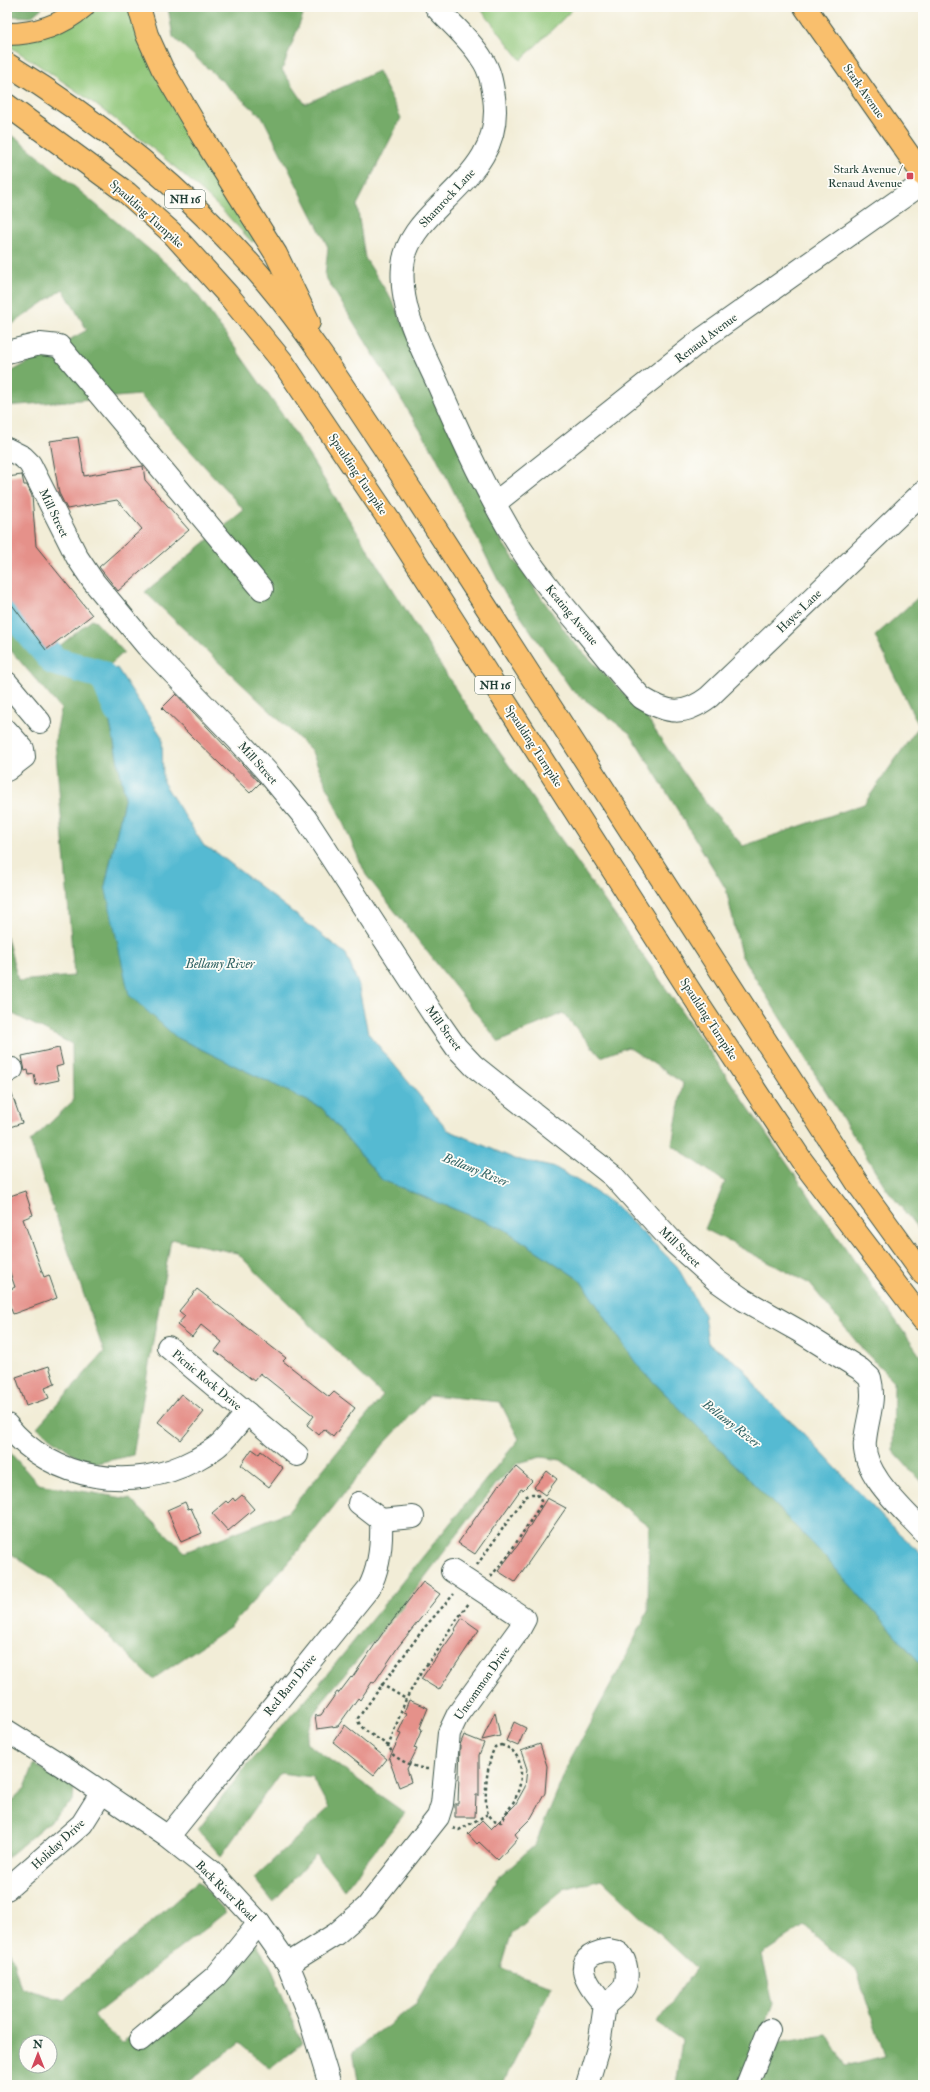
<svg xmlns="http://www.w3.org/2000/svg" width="930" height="2092" font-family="'IM FELL Double Pica',serif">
<rect width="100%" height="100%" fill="#fdfcf7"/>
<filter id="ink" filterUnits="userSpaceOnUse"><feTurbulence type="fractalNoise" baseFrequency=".025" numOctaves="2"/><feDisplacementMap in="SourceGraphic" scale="8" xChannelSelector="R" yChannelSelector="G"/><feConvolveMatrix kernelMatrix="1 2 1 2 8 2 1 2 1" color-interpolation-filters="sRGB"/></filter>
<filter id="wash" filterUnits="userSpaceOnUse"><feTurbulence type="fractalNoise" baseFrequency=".012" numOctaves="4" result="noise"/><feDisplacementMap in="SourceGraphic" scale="16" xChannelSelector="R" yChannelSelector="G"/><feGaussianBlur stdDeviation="0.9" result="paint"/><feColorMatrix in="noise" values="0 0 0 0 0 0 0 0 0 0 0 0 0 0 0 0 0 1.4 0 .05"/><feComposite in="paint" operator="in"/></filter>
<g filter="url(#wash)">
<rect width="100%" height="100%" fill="#f2edd7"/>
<g fill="#90c679" stroke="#588256">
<path d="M91 7H130L258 238 252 242C237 226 222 209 205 194 145 138 78 90 9 46L12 41Z"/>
<path d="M479 7H575L521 60Z"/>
</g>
<g fill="#74ab69" stroke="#4a744e" fill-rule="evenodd">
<path d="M7 7H43L31 17 7 16Z"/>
<path d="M168 7H306L282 70 305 104 378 71 401 118 357 205 365 258 393 302 502 542 572 641 644 714 696 791 743 846 864 804 919 726 875 636 923 593V1107L916 1143 923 1154V1235L886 1188 741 955 726 889 631 734 572 690 505 594 435 454 325 276 328 247 263 118 173 37Z"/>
<path d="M7 133 18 139 189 283 291 427 460 696 649 964 923 1360V1484L893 1451 894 1381 863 1350 810 1284 705 1229 725 1182 672 1145 683 1083 628 1047 601 1057 563 1013 499 1042 366 875 311 750 145 592 244 510 140 395 7 406V374L87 330 63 289 7 328Z"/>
<path d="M7 605 47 656 93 619 124 652 100 674 125 796 105 886 176 1037 322 1108 382 1180 504 1229 580 1280 638 1366 816 1547 923 1666V2085H758L778 2043 827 2035 845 2066 885 2056 857 1972 804 1926 762 1954 773 2004 737 2085H675L682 2040 657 2023 696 1968 601 1879 564 1889 512 1933 501 1969 552 1986 502 2085H359L353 2051 415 2005 435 1969 459 1946 497 1878 535 1845 571 1758 625 1659 648 1611 649 1526 561 1460 541 1457 518 1463 497 1483 402 1607 324 1699 313 1715 306 1743 405 1813 344 1890 316 1854 273 1902 254 1878 329 1808 312 1777 280 1773 221 1856 198 1830 246 1766 314 1690 519 1439 500 1402 430 1395 383 1445 299 1550 231 1626 153 1679 49 1579 7 1551V1449L38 1484 130 1499 185 1552 288 1512 383 1396 237 1253 171 1239 133 1455 88 1465 37 1427 104 1352 30 1142 73 1101 72 1044 7 1011V937L18 981 74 976 55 740 61 709 7 646Z"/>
<path d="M34 1764 74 1788 73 1801 7 1858V1805L25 1788Z"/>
<path d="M198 1881 226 1912 93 2016 122 2043 250 1935 270 1965 302 2043 270 2069 240 2043 183 2085H7V1941L21 1988 64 2000ZM26 2042H50V2066H26Z"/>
</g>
<path fill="#54bad2" stroke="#3a7c83" d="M117 668 162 737 163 782 204 846 217 853 346 954 358 984 368 1033 448 1130 515 1159 556 1168 585 1185 613 1204 677 1266 704 1315 708 1343 743 1367 761 1394 800 1430 889 1524 923 1555V1666L816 1547 638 1366 580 1280 504 1229 382 1180 322 1108 176 1037 129 995 105 886 125 796 100 674Z"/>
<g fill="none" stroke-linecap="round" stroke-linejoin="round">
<path stroke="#54bad2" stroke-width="29" d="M7 606 54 661 100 674 107 683 118 710"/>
</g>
<g id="blocks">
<g fill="#e5918a">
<path d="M78 437 84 476 143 466 145 480 189 530 118 591 99 567 142 529 117 500 67 509 59 493 50 441Z"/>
<path d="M22 475 24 485H27L32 496 36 546 92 615 46 650 7 598V477Z"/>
<path d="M176 694 260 783 250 793 162 708Z"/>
<path d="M59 1048 63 1065 56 1067 59 1080 36 1085 34 1074 29 1075 28 1070 25 1071 22 1056Z"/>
<path d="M7 1086H9L22 1123 7 1128Z"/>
<path d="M25 1191 33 1215 23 1219 44 1277 49 1275 57 1298 13 1314 7 1299V1291L15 1287 7 1264V1197Z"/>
<path d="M197 1289 286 1358 283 1361 329 1397 334 1392 355 1408 333 1437 324 1429 319 1435 307 1425 314 1416 260 1373 254 1381 215 1351 222 1342 201 1325 192 1337 177 1325 185 1316 179 1311Z"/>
<path d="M49 1366 55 1384 45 1388 49 1398 26 1406 16 1377Z"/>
<path d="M181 1394 204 1412 181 1440 158 1422Z"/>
<path d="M252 1449 259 1454 261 1451 283 1468 269 1487 241 1465Z"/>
<path d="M516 1467 532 1481 523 1490 521 1489 475 1554 458 1543 499 1484 500 1485Z"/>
<path d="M547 1471 557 1479 545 1495 534 1487Z"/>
<path d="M242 1495 254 1509 228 1531 212 1513 226 1501 228 1503 233 1498 235 1501Z"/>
<path d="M547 1498 566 1508 515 1582 498 1571 518 1545Z"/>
<path d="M185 1502 188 1509 191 1508 202 1533 181 1542 167 1510Z"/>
<path d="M423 1582 440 1594 398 1647 374 1683 372 1682 360 1700 358 1698 338 1726 317 1729 315 1716 321 1715 337 1692 339 1693 351 1677 352 1678 382 1634Z"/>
<path d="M462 1618 479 1630 439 1690 421 1679 456 1630 455 1629Z"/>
<path d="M409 1700 428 1708 420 1728 422 1729 414 1748 417 1749 407 1769 411 1782 399 1787 389 1759 401 1734 398 1733 407 1713 404 1712Z"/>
<path d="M495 1712 500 1736 482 1740Z"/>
<path d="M514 1722 526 1728 518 1746 506 1741Z"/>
<path d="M345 1725 387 1759 374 1775 333 1742Z"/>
<path d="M464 1735 484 1743 479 1755V1795H476L475 1817H455V1804H458L460 1745Z"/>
<path d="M540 1744 547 1766 545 1793 531 1818 515 1834 518 1838 498 1860 479 1842 477 1844 468 1834 482 1820 491 1829 515 1805 525 1787 527 1769 521 1751Z"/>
</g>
</g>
</g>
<g filter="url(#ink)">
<use href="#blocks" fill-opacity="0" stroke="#3f574c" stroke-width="1"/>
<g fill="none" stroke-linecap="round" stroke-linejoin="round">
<defs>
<g id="minor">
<path d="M436 7C451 24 470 39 482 59 490 70 492 84 494 97 501 147 472 173 440 205 423 222 405 241 403 266 399 308 420 345 437 382 462 439 488 497 521 549 540 578 562 604 584 630 603 653 621 677 642 698 668 714 684 716 709 697L923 492"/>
<path d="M7 352 40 344 59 346 262 589"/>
<path d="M7 449 23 457 30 464 77 557 93 581 147 646 237 739 268 773 306 819 435 1017 456 1047 474 1066 613 1176 670 1239 717 1281 744 1300 799 1331 860 1369 870 1378C876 1401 867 1418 865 1441 861 1473 903 1509 923 1531"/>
<path d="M495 503 705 337 923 183"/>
<path d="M7 683 40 722"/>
<path d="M7 731 23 749 24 757 7 770"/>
<path d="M7 1072 12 1069"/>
<path d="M168 1347 297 1455"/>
<path d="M7 1425C51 1481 134 1493 195 1460 204 1455 214 1450 221 1443 230 1434 238 1423 247 1413"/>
<path d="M381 1520 413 1517"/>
<path d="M7 1731 69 1770 168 1837 211 1871 259 1923 288 1964 309 2016 330 2085"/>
<path d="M168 1837 369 1588C380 1567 382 1544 381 1520L359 1503"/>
<path d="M7 1889 82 1824 102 1792"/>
<path d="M608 1950C612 1951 617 1951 620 1954 627 1962 629 1977 624 1987 619 1995 612 1999 605 2005 588 1986 566 1957 608 1950Z"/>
<path d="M288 1964 336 1934 367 1907 438 1817 442 1804 449 1733 458 1714 519 1630 525 1619 452 1571"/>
<path d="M140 2040 216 1976 259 1923"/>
<path d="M587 2085 599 2045 605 2005"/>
<path d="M747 2085 769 2030"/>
</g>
<path id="major" d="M805 7 923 175"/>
<g id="highway">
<path d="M139 7 147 35 162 68 202 136 276 254 309 322"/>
<path d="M7 34C35 34 62 25 83 7"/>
<path d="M7 64C103 123 193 196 266 282 309 333 345 389 382 445L858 1184 923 1274"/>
<path d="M7 105 127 193 172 233 228 295 282 361 389 520 697 1002 802 1161 923 1320"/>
</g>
</defs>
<use href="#minor" stroke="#3f574c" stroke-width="24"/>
<use href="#major" stroke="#3f574c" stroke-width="24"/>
<use href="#highway" stroke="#3f574c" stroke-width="24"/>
<g stroke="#3f574c" stroke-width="2.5" stroke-dasharray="3 3" stroke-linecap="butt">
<path d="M477 1565 525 1497 532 1494H537L541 1501 540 1506 507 1557 491 1576"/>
<path d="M381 1684 406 1699"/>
<path d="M501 1745C526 1751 524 1782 514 1801 510 1809 504 1814 501 1822L493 1820 488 1814C483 1799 487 1761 495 1747Z"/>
<path d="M388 1747 406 1699 422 1671 438 1650 450 1629 469 1603"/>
<path d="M428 1769C417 1768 405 1763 396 1757 391 1754 392 1751 389 1747 382 1739 357 1730 358 1718L424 1628 454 1594"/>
<path d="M453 1828 459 1830 488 1814"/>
</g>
<use href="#minor" stroke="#fff" stroke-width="22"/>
<use href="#major" stroke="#f9bf6d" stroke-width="22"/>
<use href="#highway" stroke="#f9bf6d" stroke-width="22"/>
</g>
</g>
<rect fill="#d1495b" stroke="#fdfcf7" stroke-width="1.5" x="906" y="172" width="8" height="8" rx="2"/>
<g text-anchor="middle" stroke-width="3.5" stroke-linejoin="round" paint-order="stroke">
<g fill="#fdfcf7" stroke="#62766e" stroke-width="1">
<rect x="165" y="190" width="40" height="18" rx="3"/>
<rect x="475" y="676" width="40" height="18" rx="3"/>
</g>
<g font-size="11" font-weight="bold" fill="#1f3d34">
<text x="185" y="203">NH 16</text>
<text x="495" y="689">NH 16</text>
</g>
<g font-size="12" fill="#1f3d34" stroke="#fdfcf7">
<text transform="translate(864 91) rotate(55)" y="4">Stark Avenue</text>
<text transform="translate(447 198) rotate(-47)" y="4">Shamrock Lane</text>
<text transform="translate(147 214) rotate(42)" y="4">Spaulding Turnpike</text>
<text transform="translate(706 338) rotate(-37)" y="4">Renaud Avenue</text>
<text transform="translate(358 474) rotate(56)" y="4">Spaulding Turnpike</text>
<text transform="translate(54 513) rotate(64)" y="4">Mill Street</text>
<text transform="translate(799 611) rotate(-44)" y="4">Hayes Lane</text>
<text transform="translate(572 615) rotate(50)" y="4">Keating Avenue</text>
<text transform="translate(534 746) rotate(57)" y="4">Spaulding Turnpike</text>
<text transform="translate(258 763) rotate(48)" y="4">Mill Street</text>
<text transform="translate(709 1019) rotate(57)" y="4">Spaulding Turnpike</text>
<text transform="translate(444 1028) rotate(54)" y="4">Mill Street</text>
<text transform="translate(680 1247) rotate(44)" y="4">Mill Street</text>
<text transform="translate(207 1380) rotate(40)" y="4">Picnic Rock Drive</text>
<text transform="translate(482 1683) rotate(-55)" y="4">Uncommon Drive</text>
<text transform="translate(290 1685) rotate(-51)" y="4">Red Barn Drive</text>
<text transform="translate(58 1844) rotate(-43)" y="4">Holiday Drive</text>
<text transform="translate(226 1891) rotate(45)" y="4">Back River Road</text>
</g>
<g font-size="12" fill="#1f3d34" stroke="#fdfcf7" text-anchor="end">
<text x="902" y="173">Stark Avenue /<tspan x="902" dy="14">Renaud Avenue</tspan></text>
</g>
<g font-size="13" font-style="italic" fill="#2f6263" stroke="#fdfcf7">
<text x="220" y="968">Bellamy River</text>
<text transform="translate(476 1169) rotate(22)" y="5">Bellamy River</text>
<text transform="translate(732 1423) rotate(38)" y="5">Bellamy River</text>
</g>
</g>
<rect width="930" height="2092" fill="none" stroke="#fdfcf7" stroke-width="24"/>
<g transform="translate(38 2054)"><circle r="19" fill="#fdfcf7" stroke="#a4b0a9"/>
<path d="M0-3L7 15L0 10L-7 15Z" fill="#d1495b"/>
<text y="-6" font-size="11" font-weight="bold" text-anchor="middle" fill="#1f3d34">N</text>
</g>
</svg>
